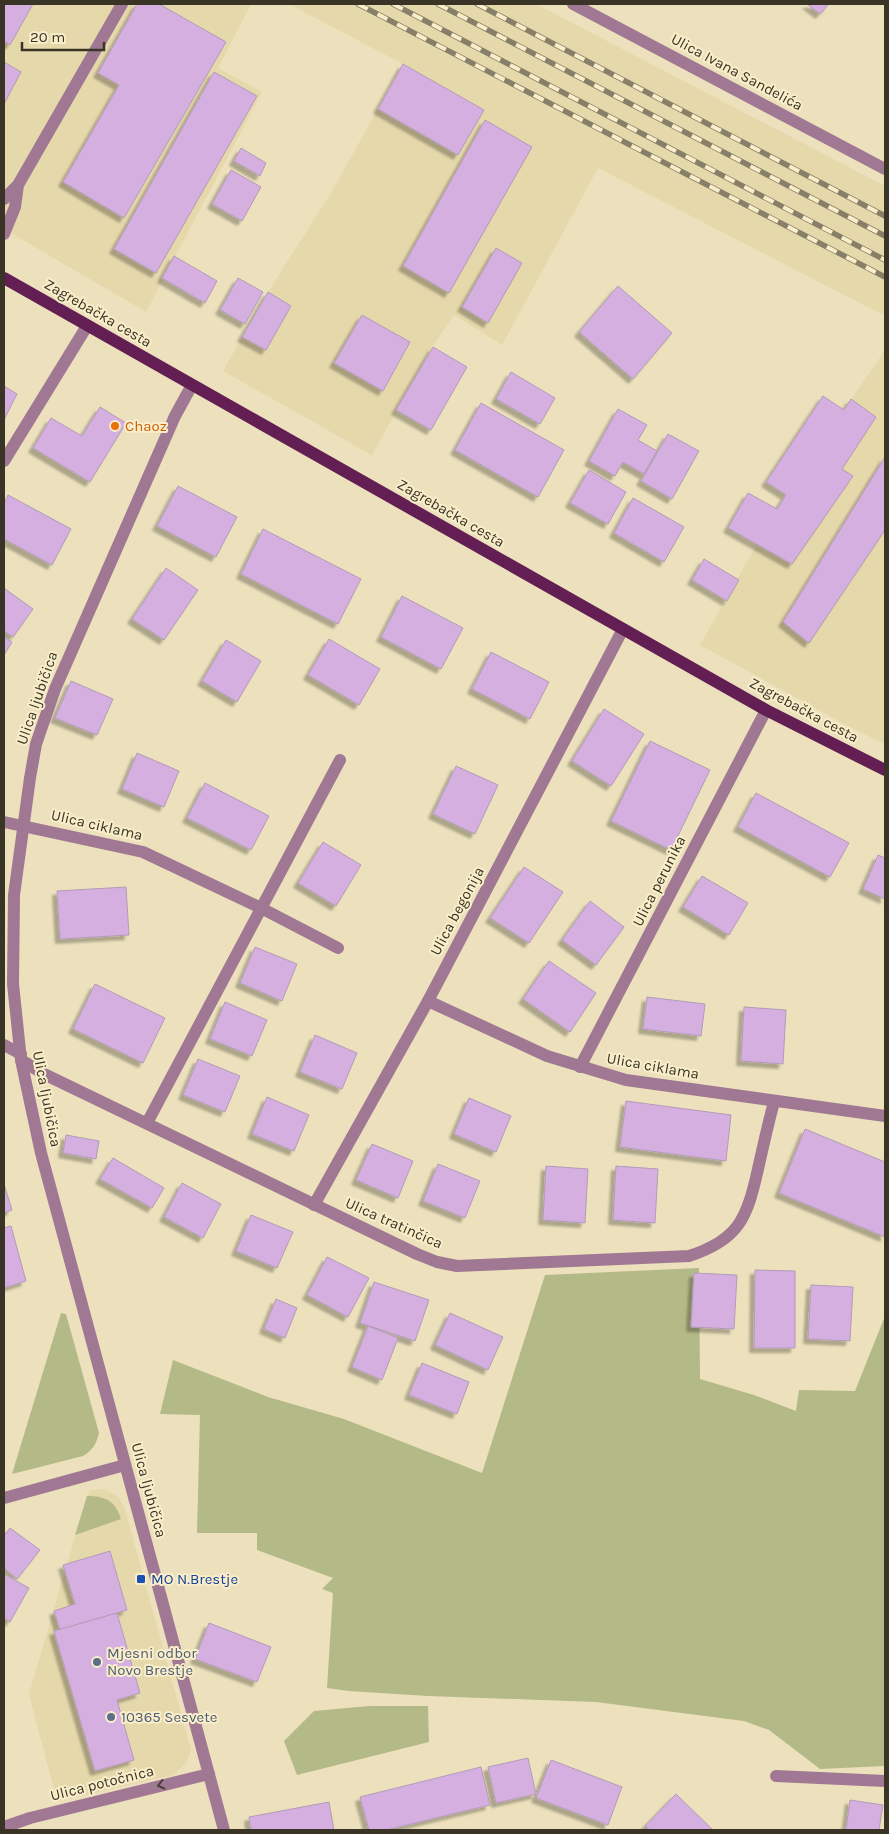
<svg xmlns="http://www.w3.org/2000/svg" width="889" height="1834" font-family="Karla,sans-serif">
<defs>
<filter id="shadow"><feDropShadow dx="-4.5" dy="4.5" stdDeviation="1" flood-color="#0004"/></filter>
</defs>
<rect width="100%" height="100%" fill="#ece1bc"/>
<g fill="#e5d8ab">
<path d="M4 4H251L218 68 262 92 146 312 4 229Z"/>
<path d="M289 4H536L885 186V316L598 168 502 345 454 315 432 347 372 455 223 371 268 292 331 193 403 64Z"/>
<path d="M885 350V744L846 725 700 645 777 509Z"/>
<path d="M104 1489 118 1497 124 1506 191 1750 187 1762 173 1775 57 1801 29 1694 87 1496 90 1490Z"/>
</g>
<g fill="#b4b988">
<path d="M699 1268 700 1379 754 1395 796 1411 799 1390 855 1391 885 1316V1766L820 1769 769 1730 744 1721 596 1702 428 1696 349 1691 327 1688 333 1593 322 1589 333 1578 257 1550V1533H197L200 1415 160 1414 173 1360 268 1397 344 1419 482 1473 545 1275Z"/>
<path d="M61 1313 66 1314 99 1433C96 1444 93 1450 83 1456L12 1474Z"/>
<path d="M87 1496C106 1496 115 1501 121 1519L75 1535Z"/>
<path d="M369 1706H428L429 1742 297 1775 284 1741 314 1711Z"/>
</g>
<g fill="#d5afdf" stroke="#b29bb8" filter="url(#shadow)">
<path d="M4 4H33L10 45 4 41Z"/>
<path d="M137 4H159L226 42 124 218 63 182 119 85 98 73Z"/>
<path d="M807 4H829L820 14Z"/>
<path d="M4 62 21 72 4 104Z"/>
<path d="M403 64 484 110 458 155 378 109Z"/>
<path d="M214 72 257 96 156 273 114 249Z"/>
<path d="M485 120 532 147 449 293 403 266Z"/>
<path d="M241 148 266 163 260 176 234 161Z"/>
<path d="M231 170 261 187 242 221 212 204Z"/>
<path d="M496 248 522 263 488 323 462 307Z"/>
<path d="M174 256 217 281 205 303 162 278Z"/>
<path d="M238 278 263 292 245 324 220 310Z"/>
<path d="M618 286 672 333 633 379 579 332Z"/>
<path d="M268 292 291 306 266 350 242 337Z"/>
<path d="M362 315 410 342 383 391 334 363Z"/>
<path d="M433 347 467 367 431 430 396 410Z"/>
<path d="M511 372 555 398 540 424 496 399Z"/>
<path d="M4 386 17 394 4 420Z"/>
<path d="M823 396 844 410 851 399 876 417 842 469 853 476 792 564 728 528 748 493 777 509 786 495 766 482Z"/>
<path d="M481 403 564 450 538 497 455 450Z"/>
<path d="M100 407 126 423 90 482 33 448 51 418 82 436Z"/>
<path d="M618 409 647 425 638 440 657 451 644 474 623 462 615 476 589 461Z"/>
<path d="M668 434 699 451 672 499 641 481Z"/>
<path d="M885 457V530L809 643 783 622Z"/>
<path d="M589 470 626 492 608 524 570 503Z"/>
<path d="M178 486 237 517 216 557 157 526Z"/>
<path d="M8 495 71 529 52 565 4 539V504Z"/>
<path d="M633 498 684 527 664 562 614 533Z"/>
<path d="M263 529 361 579 338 624 241 574Z"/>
<path d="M704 559 739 580 727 601 692 580Z"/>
<path d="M166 568 198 590 164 640 132 619Z"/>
<path d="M4 588 33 609 13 637 4 631Z"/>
<path d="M402 596 463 628 441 669 381 637Z"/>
<path d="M4 637 12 642 4 655Z"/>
<path d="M329 639 380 669 359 705 308 675Z"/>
<path d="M226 640 261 661 237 702 202 681Z"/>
<path d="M491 652 549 682 530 719 472 689Z"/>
<path d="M71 681 113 699 97 735 55 718Z"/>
<path d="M604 709 644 734 611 786 572 761Z"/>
<path d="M650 741 710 770 671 850 611 821Z"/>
<path d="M137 753 179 771 164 807 122 789Z"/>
<path d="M456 766 498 785 475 834 433 814Z"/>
<path d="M205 783 269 816 251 850 187 818Z"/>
<path d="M756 793 849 843 830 877 738 827Z"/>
<path d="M323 842 361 865 336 906 298 883Z"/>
<path d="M878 855 885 858V899L863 889Z"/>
<path d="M524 867 563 892 529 943 490 918Z"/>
<path d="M702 876 748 903 729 935 683 907Z"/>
<path d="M126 887 129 935 60 939 57 891Z"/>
<path d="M590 901 624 927 596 965 562 940Z"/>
<path d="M255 947 297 964 282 1001 240 983Z"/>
<path d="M549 961 596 993 570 1032 523 999Z"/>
<path d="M95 984 165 1018 143 1063 73 1029Z"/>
<path d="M647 997 705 1004 701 1036 643 1029Z"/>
<path d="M225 1002 267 1020 252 1056 210 1039Z"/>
<path d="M744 1007 786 1010 783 1064 741 1061Z"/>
<path d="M315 1035 357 1053 342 1089 300 1072Z"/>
<path d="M198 1059 240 1076 225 1112 183 1095Z"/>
<path d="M267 1097 309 1115 294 1151 252 1134Z"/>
<path d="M469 1098 511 1116 496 1152 454 1134Z"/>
<path d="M626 1101 731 1115 726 1161 620 1147Z"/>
<path d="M805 1129 885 1162V1237L779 1193Z"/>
<path d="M66 1135 99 1141 96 1159 63 1153Z"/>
<path d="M372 1144 413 1161 398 1198 356 1180Z"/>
<path d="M113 1158 164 1188 152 1208 100 1179Z"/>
<path d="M438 1164 480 1181 465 1218 423 1201Z"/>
<path d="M546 1166 588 1169 585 1223 543 1220Z"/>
<path d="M616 1166 658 1169 655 1223 613 1220Z"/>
<path d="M182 1183 221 1204 203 1238 164 1217Z"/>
<path d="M4 1184 12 1210 4 1213Z"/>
<path d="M251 1215 293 1232 277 1268 236 1251Z"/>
<path d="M11 1226 26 1281 4 1288V1228Z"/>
<path d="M327 1257 369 1278 348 1317 307 1295Z"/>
<path d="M755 1270 795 1271V1348H754Z"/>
<path d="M694 1273 737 1275 734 1329 691 1327Z"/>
<path d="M374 1282 429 1300 415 1341 360 1323Z"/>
<path d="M811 1285 853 1287 850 1341 808 1339Z"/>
<path d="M276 1299 297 1308 285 1338 264 1329Z"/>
<path d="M450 1313 503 1337 488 1370 435 1345Z"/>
<path d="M368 1326 398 1338 382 1380 352 1367Z"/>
<path d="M422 1363 469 1382 457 1414 409 1395Z"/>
<path d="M10 1528 40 1550 17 1579 4 1568V1536Z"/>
<path d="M110 1551 127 1610 60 1630 54 1611 75 1604 63 1565Z"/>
<path d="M4 1574 29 1588 10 1622 4 1618Z"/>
<path d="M117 1613 140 1693 117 1700 134 1760 95 1771 54 1631Z"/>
<path d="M209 1623 271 1647 257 1682 195 1659Z"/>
<path d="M528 1758 536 1794 496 1803 488 1767Z"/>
<path d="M551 1760 622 1787 608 1825 536 1798Z"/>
<path d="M481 1767 490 1805 386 1830H369L360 1797Z"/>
<path d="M676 1794 713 1830H650L645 1826Z"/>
<path d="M850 1800 883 1805 879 1830H846Z"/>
<path d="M329 1802 334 1830H251L249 1817Z"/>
</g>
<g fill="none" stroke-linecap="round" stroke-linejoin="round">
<g stroke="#a07893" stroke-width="12">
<path d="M573 4 885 169"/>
<path d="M4 199 18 185 122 4"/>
<path d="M4 234 15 207 18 185"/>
<path d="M192 385 175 416 55 689 36 744 30 778 14 895 13 984 21 1060 41 1153 224 1830"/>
<path d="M4 461 87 326"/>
<path d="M4 822 143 852 261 908 338 948"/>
<path d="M428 1001 547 1056 626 1080 885 1116"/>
<path d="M4 1045 21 1054"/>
<path d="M21 1060 44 1074 417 1254 437 1262 457 1266 689 1256C739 1240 747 1218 758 1169 763 1147 768 1124 774 1102"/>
<path d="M580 1067 766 710"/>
<path d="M147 1123 340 760"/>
<path d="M314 1205 428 1001 623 629"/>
<path d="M4 1498 125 1465"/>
<path d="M776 1776 885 1781"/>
<path d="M4 1827 30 1818 209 1774"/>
</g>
<path stroke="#631e53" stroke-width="12" d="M4 278 766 710 885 770"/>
<defs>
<g id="rail">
<path d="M358 4 885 277"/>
<path d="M393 4 885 260"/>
<path d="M438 4 885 236"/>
<path d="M477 4 885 216"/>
</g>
</defs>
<use href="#rail" stroke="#877f67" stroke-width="5.5"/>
<use href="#rail" stroke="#f9eec9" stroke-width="4" stroke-dasharray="11" stroke-linecap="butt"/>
</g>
<defs><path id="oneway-chevron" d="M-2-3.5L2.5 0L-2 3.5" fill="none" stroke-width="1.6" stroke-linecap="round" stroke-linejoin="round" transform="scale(1.25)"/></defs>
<use stroke="#483e36" href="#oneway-chevron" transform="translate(161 1785) rotate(166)"/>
<circle fill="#e8710a" stroke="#f9eec9" stroke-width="2" cx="115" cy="426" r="5"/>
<rect fill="#1a4fb4" stroke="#f9eec9" stroke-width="2" x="136" y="1574" width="10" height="10" rx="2.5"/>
<g fill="#5c6f8a" stroke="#f9eec9" stroke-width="2">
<circle cx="97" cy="1662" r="5"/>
<circle cx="111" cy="1717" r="5"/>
</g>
<g text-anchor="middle" stroke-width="4" stroke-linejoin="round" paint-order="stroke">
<g font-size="15" fill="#393426" stroke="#f9eec9">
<text transform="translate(737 72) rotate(28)" y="5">Ulica Ivana Sandelića</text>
<text transform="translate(98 313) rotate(30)" y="5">Zagrebačka cesta</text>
<text transform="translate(451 513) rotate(30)" y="5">Zagrebačka cesta</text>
<text transform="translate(37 698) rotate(-71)" y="5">Ulica ljubičica</text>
<text transform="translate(804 710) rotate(28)" y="5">Zagrebačka cesta</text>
<text transform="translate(97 825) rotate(13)" y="5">Ulica ciklama</text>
<text transform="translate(659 881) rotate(-63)" y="5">Ulica perunika</text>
<text transform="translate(457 911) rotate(-62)" y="5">Ulica begonija</text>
<text transform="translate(653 1066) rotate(10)" y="5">Ulica ciklama</text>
<text transform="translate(47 1099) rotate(79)" y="5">Ulica ljubičica</text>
<text transform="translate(394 1223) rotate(24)" y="5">Ulica tratinčica</text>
<text transform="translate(149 1490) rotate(75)" y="5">Ulica ljubičica</text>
<text transform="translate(102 1783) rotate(-14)" y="5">Ulica potočnica</text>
</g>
<g font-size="15" fill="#c56008" stroke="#f9eec9" text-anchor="start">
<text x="125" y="431">Chaoz</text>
</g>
<g font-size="15" fill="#164399" stroke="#f9eec9" text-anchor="start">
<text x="151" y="1584">MO N.Brestje</text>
</g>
<g font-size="15" fill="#4e5e75" stroke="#f9eec9" text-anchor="start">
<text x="107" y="1658">Mjesni odbor<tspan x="107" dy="17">Novo Brestje</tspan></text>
<text x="121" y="1722">10365 Sesvete</text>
</g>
</g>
<rect width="889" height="1834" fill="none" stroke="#393426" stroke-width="10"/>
<path d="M22 42v8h82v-8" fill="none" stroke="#393426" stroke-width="2.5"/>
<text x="30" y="42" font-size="15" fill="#393426" stroke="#f9eec9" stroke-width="4" paint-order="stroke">20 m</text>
</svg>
